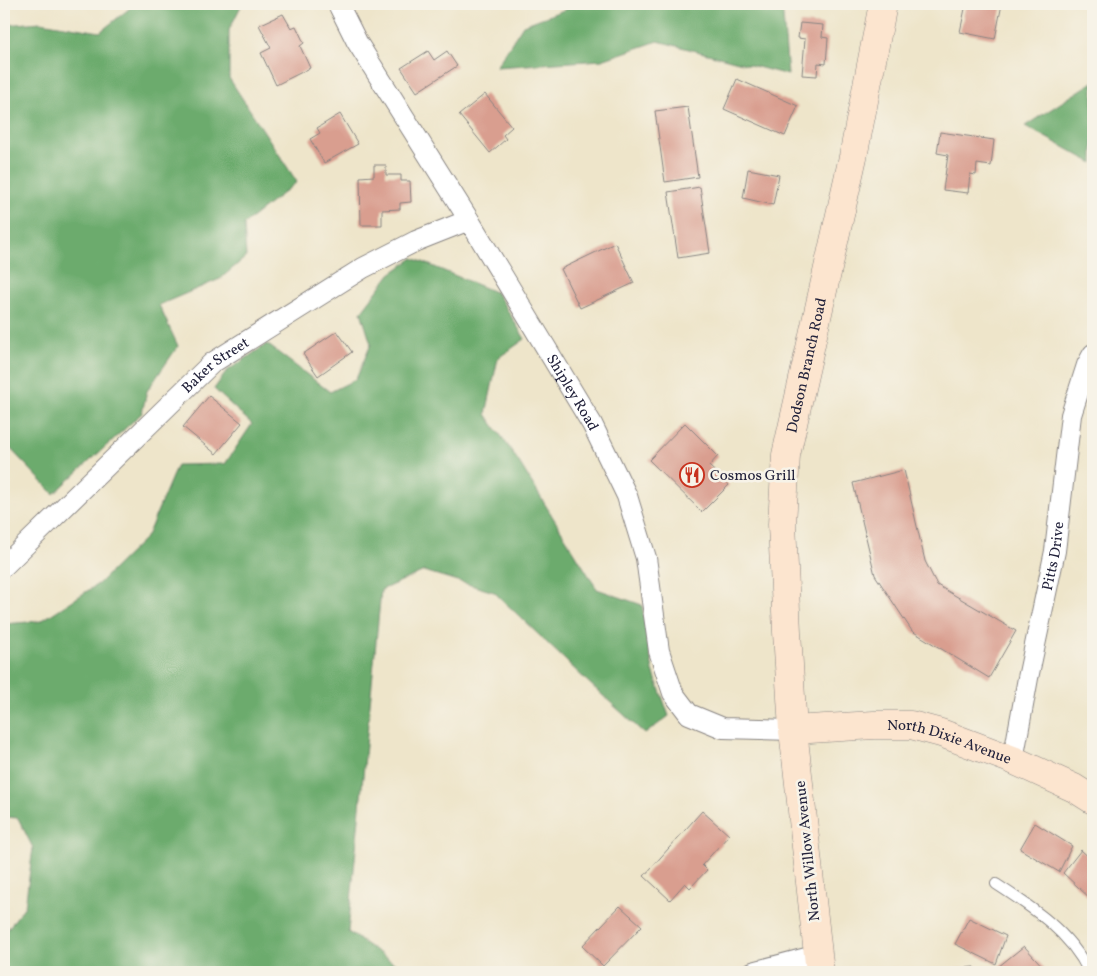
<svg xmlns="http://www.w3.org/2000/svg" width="1097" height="976" font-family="Vollkorn,serif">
<rect width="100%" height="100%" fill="#f7f3e8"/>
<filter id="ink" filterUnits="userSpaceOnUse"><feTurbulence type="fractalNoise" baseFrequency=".02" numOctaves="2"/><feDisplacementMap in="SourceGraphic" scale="10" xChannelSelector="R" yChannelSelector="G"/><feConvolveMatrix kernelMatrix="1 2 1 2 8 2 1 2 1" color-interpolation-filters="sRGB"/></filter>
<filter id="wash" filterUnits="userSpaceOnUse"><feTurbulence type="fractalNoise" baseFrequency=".0096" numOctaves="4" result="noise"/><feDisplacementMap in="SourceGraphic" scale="20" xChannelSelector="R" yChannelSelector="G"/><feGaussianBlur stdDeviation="1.12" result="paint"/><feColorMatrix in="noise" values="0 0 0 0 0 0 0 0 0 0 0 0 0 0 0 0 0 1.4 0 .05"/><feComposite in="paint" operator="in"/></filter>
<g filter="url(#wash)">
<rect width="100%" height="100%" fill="#eee5ca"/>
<g fill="#6cab6d" stroke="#476654">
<path d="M135 4H242L229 30V78L297 182 244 224 246 257 220 279 159 305 178 346 147 391 142 413 54 494 4 442V25L41 22 100 32Z"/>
<path d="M580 4H782L788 75 658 41 602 60 496 67 523 25Z"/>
<path d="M1093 82V163L1025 126Z"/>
<path d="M413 258 497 293 525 339 498 358 486 414 519 462 597 589 642 605 653 671 669 716 645 734 587 681 494 592 424 571 381 590 348 932 400 967 403 972H4V934L25 906 33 848 18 818 4 817V624L41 621 98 584 147 536 177 465 225 464 252 424 214 389 227 371 267 344 330 392 356 379 371 344 361 312 390 274Z"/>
</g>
<g id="blocks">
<g fill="#d99e8f">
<path d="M966 4H1002L995 39 960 32Z"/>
<path d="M283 14 291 28 296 26 304 43 300 46 310 68 276 85 261 53 271 48 259 25Z"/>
<path d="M800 23 823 25 822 37 828 38 826 64 818 63 817 76 802 75 805 39 798 38Z"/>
<path d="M428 51 434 60 447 51 457 66 417 92 401 68Z"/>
<path d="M737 79 798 106 785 136 724 109Z"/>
<path d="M485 94 512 127 503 135 506 139 490 153 459 115Z"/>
<path d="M688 107 698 177 665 182 655 111Z"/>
<path d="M340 114 358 144 324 163 310 139 320 133 317 128Z"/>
<path d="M940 132 994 140 991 166 977 164 976 175 970 174 968 193 943 190 948 155 937 153Z"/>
<path d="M374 165H386V175H401V181H410L411 202 400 203V209L382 210V225H361L360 177 374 176Z"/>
<path d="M748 169 779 175 773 205 743 198Z"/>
<path d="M700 187 710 253 678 258 668 192Z"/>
<path d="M615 243 634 283 580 308 561 269Z"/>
<path d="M337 331 352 352 318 376 303 354Z"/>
<path d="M209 396 242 423 216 454 183 427Z"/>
<path d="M685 423 718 456 709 466 729 485 702 512 649 460Z"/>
<path d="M904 470 925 561 937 585 1016 631 989 678 912 631 875 575 853 483Z"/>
<path d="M702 811 729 835 702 865 707 870 690 888 685 883 670 900 644 876Z"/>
<path d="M1035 823 1072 846 1059 872 1020 849Z"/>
<path d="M1081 850 1093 861V901L1063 873Z"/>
<path d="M620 906 642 926 603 966 582 946Z"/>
<path d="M969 918 1006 936 996 964 955 944Z"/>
<path d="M1024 946 1046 970 1047 972H1002L998 967Z"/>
<path d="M974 967 975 972H930V971Z"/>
</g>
</g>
</g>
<g filter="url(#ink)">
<use href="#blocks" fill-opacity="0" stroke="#888482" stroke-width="1"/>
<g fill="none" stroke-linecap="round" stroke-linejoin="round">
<defs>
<path id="lane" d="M996 884C1033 908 1070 932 1089 972"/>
<g id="street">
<path id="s1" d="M338 4 357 42 469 220 592 424 627 496 646 558 659 651 673 693 689 714 723 728 793 730"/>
<path id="s2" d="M4 566 212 363 363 268 416 241 469 220"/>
<path id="s3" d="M1013 760 1028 678 1055 551 1071 415 1087 365 1093 354"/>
<path d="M753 972 818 955"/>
</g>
<g id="secondary">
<path id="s4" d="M793 730 874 725H911L941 733 1013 760 1074 788 1093 800"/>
<path id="s5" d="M820 972 793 730 787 632 782 524 786 455 853 157 883 4"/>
</g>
</defs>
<use href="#lane" stroke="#888482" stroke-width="12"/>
<use href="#street" stroke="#888482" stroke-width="22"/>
<use href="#secondary" stroke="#888482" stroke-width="29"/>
<use href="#lane" stroke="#fff" stroke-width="10"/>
<use href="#street" stroke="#fff" stroke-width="20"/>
<use href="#secondary" stroke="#fce5cf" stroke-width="28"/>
</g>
</g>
<defs>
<symbol id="restaurant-ring" viewBox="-11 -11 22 22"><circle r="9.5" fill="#f7f3e8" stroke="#c8321e" stroke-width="1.5"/><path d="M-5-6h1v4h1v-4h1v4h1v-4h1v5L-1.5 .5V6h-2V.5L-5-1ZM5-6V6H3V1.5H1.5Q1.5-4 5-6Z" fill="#c8321e"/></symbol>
</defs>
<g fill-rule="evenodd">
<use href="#restaurant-ring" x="678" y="461" width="28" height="28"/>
</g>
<g text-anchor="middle" stroke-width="5" stroke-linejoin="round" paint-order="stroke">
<g font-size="15" fill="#22223b" stroke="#f7f3e8">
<text dy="5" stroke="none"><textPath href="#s5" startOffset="611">Dodson Branch Road</textPath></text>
<text dy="5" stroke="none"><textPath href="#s2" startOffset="292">Baker Street</textPath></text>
<text dy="5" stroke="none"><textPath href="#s1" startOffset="454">Shipley Road</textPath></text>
<text dy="5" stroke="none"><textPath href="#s3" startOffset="208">Pitts Drive</textPath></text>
<text dy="5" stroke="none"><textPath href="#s4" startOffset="159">North Dixie Avenue</textPath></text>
<text transform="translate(807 851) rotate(-96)" y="5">North Willow Avenue</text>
</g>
<g font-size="15" fill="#22223b" stroke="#f7f3e8" text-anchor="start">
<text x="710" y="480">Cosmos Grill</text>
</g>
</g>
<rect width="1097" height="976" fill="none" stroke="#f7f3e8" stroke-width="20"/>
</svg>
